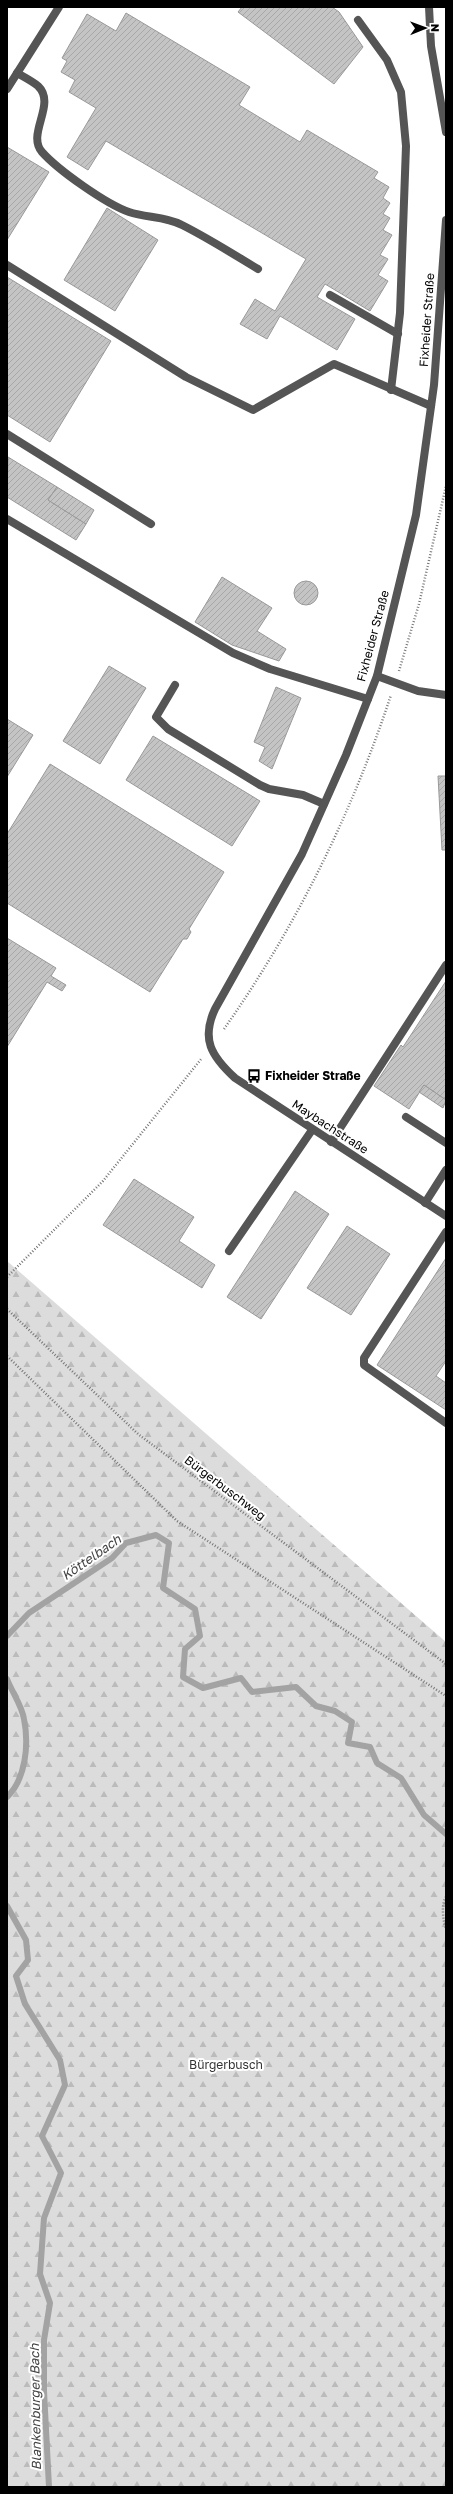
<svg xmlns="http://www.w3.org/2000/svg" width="453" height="2494" font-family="'Golos Text',sans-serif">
<defs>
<pattern id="forest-firs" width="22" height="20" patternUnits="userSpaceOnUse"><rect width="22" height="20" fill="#dcdcdc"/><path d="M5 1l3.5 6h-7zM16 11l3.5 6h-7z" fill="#bbb"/></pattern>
<pattern id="building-hatch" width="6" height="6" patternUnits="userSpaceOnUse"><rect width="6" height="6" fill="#c4c4c4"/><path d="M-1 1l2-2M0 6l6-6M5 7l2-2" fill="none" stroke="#a7a7a7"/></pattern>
</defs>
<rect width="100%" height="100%" fill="#fff"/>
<path fill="url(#forest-firs)" d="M7 1261 446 1642V2487H7Z"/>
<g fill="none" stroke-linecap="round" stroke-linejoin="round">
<g stroke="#a3a3a3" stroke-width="6">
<path d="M7 1636 29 1613 112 1558 126 1543 156 1535 169 1543 163 1588 195 1609 200 1636 185 1649 183 1677 203 1688 241 1678 252 1692 296 1687 316 1706 335 1711 352 1722 348 1743 370 1747 377 1763 401 1778 424 1815 446 1834"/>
<path d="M7 1679C12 1692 22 1706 24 1719 29 1744 26 1779 7 1797"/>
<path d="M7 1906 26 1940 28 1960 16 1976 25 2004 60 2060 65 2085 42 2136 61 2173 44 2218 40 2274 50 2303 44 2340V2391L49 2487"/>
</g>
</g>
<g fill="url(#building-hatch)" stroke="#999">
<path d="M242 7H332L339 12 363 47 334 84 238 12Z"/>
<path d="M126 13 250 87 239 105 300 142 307 130 378 172 374 178 389 187 383 198 390 203 383 214 390 218 383 230 392 235 380 255 388 259 378 275 388 281 370 311 325 284 317 297 355 319 337 350 280 316 267 339 240 324 255 299 275 311 306 259 106 141 88 170 67 157 96 108 69 92 75 80 61 72 67 61 62 58 87 14 116 31Z"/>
<path d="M7 147 49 172 7 240Z"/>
<path d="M107 208 158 240 115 311 64 280Z"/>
<path d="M7 277 111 341 50 442 7 415Z"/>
<path d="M8 457 57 487 48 500 86 524 76 540 7 497Z"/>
<path d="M57 487 94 510 86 524 48 500Z"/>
<path d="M222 577 272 608 257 631 286 649 279 661 232 645 195 622Z"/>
<circle cx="306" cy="593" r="12"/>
<path d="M109 666 146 688 100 764 63 741Z"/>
<path d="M276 687 301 698 272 769 259 761 265 747 254 742Z"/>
<path d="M7 719 33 735 7 777Z"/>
<path d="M153 736 260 801 232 846 126 780Z"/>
<path d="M50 764 224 872 189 929 191 932 187 939H183L150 992 7 903V834Z"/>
<path d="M438 776H446V850H442Z"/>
<path d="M7 938 56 968 51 976 66 985 62 991 47 982 7 1047Z"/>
<path d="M446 981V1100L424 1085 409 1109 374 1086 401 1045 403 1047Z"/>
<path d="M424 1085 446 1100 443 1108 419 1092Z"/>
<path d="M134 1179 194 1217 179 1241 215 1265 202 1288 103 1225Z"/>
<path d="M295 1191 329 1214 261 1319 227 1297Z"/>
<path d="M347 1226 390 1254 351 1315 307 1288Z"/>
<path d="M446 1258V1361L436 1376 446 1383V1410L377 1365Z"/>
</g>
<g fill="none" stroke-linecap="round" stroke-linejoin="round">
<g stroke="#777" stroke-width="2.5" stroke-dasharray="1 2" stroke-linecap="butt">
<path d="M399 671 419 604 446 486"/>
<path d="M224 1029C296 927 352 813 391 695"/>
<path d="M7 1277 103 1181 202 1058"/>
<path d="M7 1309 138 1434 446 1664"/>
<path d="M7 1356 177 1521 446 1696"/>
<path d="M446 1897C441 1905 443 1920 446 1929"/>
</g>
<g stroke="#555" stroke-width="8">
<path d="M358 20 387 60 401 92 406 146 400 313 391 390"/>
<path d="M17 73C24 77 32 81 38 86 57 104 26 134 42 152 58 170 106 204 129 212 146 218 165 216 182 225 208 238 233 254 258 269"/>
<path d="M7 265 186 377 253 410 334 364 431 406"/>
<path d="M330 295 398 334"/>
<path d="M7 434 151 524"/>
<path d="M7 519 233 653 270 669 368 699"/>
<path d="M175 685 156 717 168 729 260 785 269 789 303 795 324 804"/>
<path d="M406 1117 446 1143"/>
<path d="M331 1142 446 965"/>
<path d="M425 1203 446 1170"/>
<path d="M446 1232 364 1358V1365L446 1423"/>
<path d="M229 1251 312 1130"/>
</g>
<g stroke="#555" stroke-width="8">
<path d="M429 7 431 46 446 132"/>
<path d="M7 89 59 7"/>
<path d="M446 220 434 385 416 515 377 676 346 755 302 854 215 1009C201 1039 211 1056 235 1078L446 1216"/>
<path d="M377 676 418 691 446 695"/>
</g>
</g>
<defs>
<symbol id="bus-bare" viewBox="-9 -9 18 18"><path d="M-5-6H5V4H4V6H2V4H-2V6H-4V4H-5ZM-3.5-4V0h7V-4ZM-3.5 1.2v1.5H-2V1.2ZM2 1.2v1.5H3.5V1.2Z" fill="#000" stroke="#fff" stroke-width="2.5" paint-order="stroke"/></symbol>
</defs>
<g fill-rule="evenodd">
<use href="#bus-bare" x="244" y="1066" width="20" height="20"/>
</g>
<g text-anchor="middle" stroke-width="4" stroke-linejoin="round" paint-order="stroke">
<g font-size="12" fill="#000" stroke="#fff">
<text transform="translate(427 320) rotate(-86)" y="4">Fixheider Straße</text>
<text transform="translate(373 636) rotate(-75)" y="4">Fixheider Straße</text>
<text transform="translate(330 1127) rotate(33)" y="4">Maybachstraße</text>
<text transform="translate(225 1488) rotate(37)" y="4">Bürgerbuschweg</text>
</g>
<g font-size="12" font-weight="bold" fill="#000" stroke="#fff" text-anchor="start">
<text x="265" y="1080">Fixheider Straße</text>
</g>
<g font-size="12" fill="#333" stroke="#fff">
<text x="226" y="2069">Bürgerbusch</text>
</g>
<g font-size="13" font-style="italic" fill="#444" stroke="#fff">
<text transform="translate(91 1557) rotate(-35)" y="5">Köttelbach</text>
<text transform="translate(35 2407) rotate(-91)" y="5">Blankenburger Bach</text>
</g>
</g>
<rect width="453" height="2494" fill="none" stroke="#000000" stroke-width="16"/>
<g transform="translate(425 28) rotate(89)" stroke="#ffffff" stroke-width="3" paint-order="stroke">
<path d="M0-3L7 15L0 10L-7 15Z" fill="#000000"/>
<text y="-6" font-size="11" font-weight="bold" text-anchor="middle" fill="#000000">N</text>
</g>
</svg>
